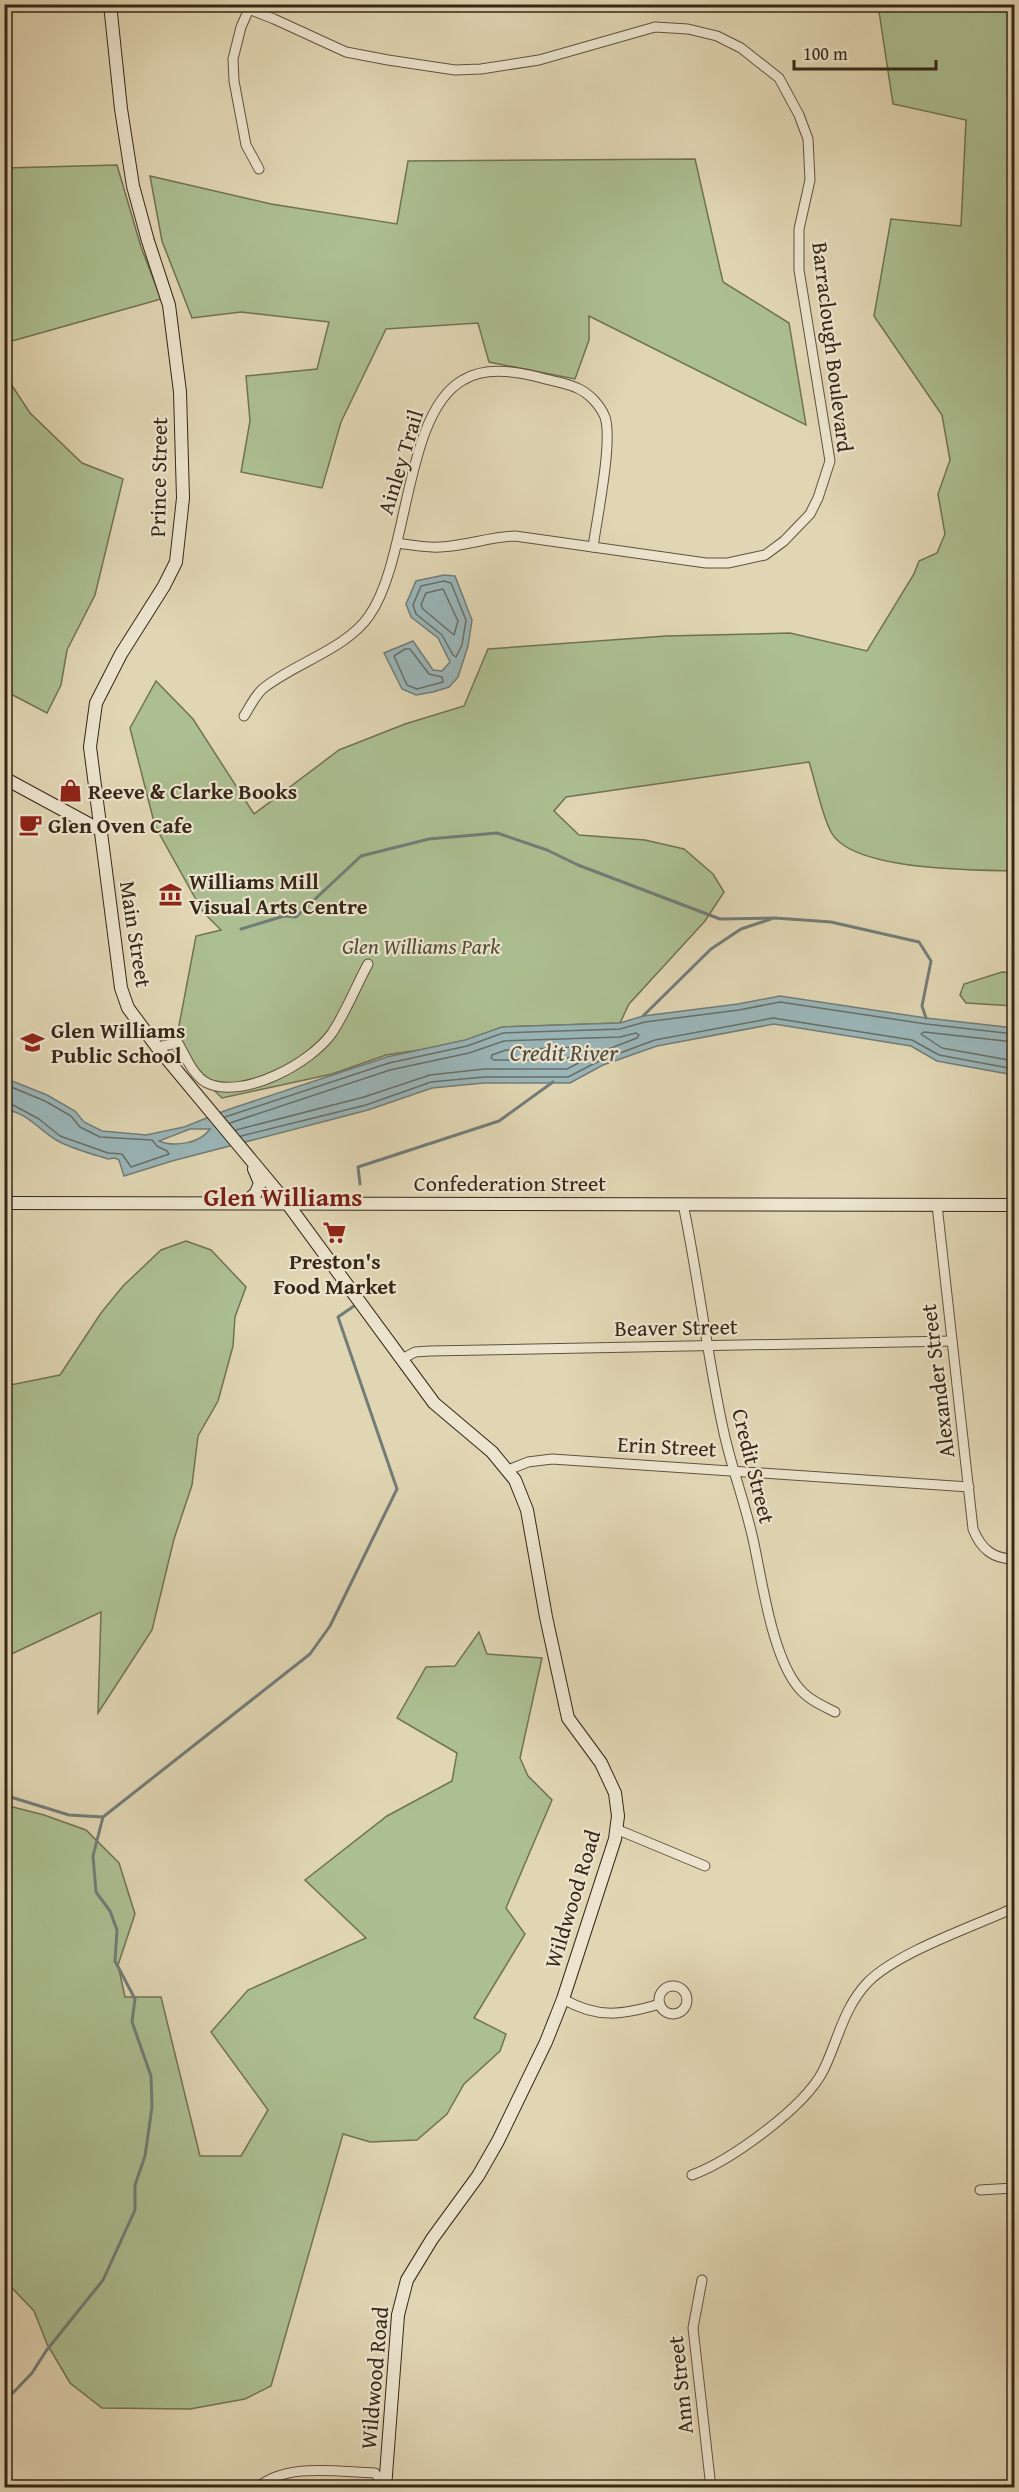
<svg xmlns="http://www.w3.org/2000/svg" width="1019" height="2492" font-family="'Gentium Book Plus',serif">
<rect width="100%" height="100%" fill="#e1d6b4"/>
<filter id="stains"><feTurbulence type="fractalNoise" baseFrequency=".00333" numOctaves="4"/><feColorMatrix values="0 0 0 0 .2 0 0 0 0 .09 0 0 0 0 .02 0 0 0 .5 -.17"/></filter>
<radialGradient id="worn" r=".72"><stop offset=".6" stop-color="#630" stop-opacity="0"/><stop offset="1" stop-color="#630" stop-opacity=".3"/></radialGradient>
<g fill="#acbf92" stroke="#707354" stroke-width="1.5">
<path d="M878 5H1014V871C974 870 851 871 831 832 821 813 816 783 809 762L566 797 554 811 579 835 645 840 684 849 713 874 724 892 705 921 629 1004 620 1023 502 1027 460 1044 386 1055 332 1074 222 1098 174 1052 196 936 221 930 203 912 155 826 130 728 156 681 193 719 254 814 339 750 405 724 464 706 488 649 666 636 790 633 867 651 914 574 919 561 937 553 945 534 938 494 950 460 942 415 874 316 891 219 961 226 966 120 893 104Z"/>
<path d="M695 159 723 282 789 323 806 425 589 316V340L575 379 489 362 478 323 386 329 341 422 322 488 241 472 250 421 246 376 317 369 329 322 241 312 192 318 162 241 150 176 271 204 397 224 408 161Z"/>
<path d="M117 165 141 247 161 299 5 343V168Z"/>
<path d="M5 375 30 413 82 463 123 479 95 595 67 650 61 685 47 713 5 691Z"/>
<path d="M1002 972 1014 973V1006L966 1003 960 995 964 984Z"/>
<path d="M186 1241 211 1250 246 1287 235 1317 233 1346 218 1401 198 1436 192 1485 174 1539 152 1630 98 1713 101 1612 5 1657V1386L60 1375 101 1313 123 1286 161 1250Z"/>
<path d="M479 1632 487 1654 542 1658 520 1758 528 1776 552 1800 506 1908 525 1934 474 2018 506 2034 500 2051 464 2084 447 2114 417 2140 370 2142 343 2134 271 2386 245 2399 190 2409 102 2408 70 2383 47 2344 34 2311 13 2289 5 2288V1805L44 1815 86 1830 119 1863 135 1914 118 1965 125 1997H161L200 2156H241L268 2110 211 2032 248 1990 366 1938 305 1880 387 1816 452 1781 457 1753 397 1718 426 1667 455 1666Z"/>
</g>
<g fill="#9ab6b9" stroke="#727d78" stroke-width="1.5" fill-rule="evenodd">
<path d="M444 575 455 576 472 620 468 646 458 677 449 687 433 692 416 695 402 689 384 653 413 641 433 670 442 671 450 662 438 638 411 617 406 604 416 581Z"/>
<path d="M780 996 926 1018 1014 1028V1075L937 1061 911 1046 774 1024 657 1046 603 1065 570 1083H484L432 1088 368 1110 172 1161 124 1176 119 1160 115 1158 108 1159C92 1154 73 1149 58 1141 41 1132 26 1111 5 1110V1078L47 1095 75 1111 84 1122 102 1131 146 1135 184 1127 227 1110 387 1057 465 1040 502 1027 620 1023 643 1016 738 1004ZM190 1129H210C200 1144 173 1147 159 1141Z"/>
</g>
<g fill="none" stroke-linecap="round" stroke-linejoin="round">
<g stroke="#686e68" stroke-width="1.5">
<path d="M444 581 451 583 466 620 462 645 456 657 453 655 442 635 416 614 413 605 421 586Z"/>
<path d="M443 589 458 621 454 635 423 609 421 605 426 593Z"/>
<path d="M405 649H410L429 674 442 677 443 682 417 689 407 685 394 656Z"/>
<path d="M1014 1042 924 1032 921 1034 942 1048 1014 1061"/>
<path d="M577 1047 580 1049 579 1052 564 1060H494L491 1058 492 1055 506 1050Z"/>
<path d="M4 1084 45 1101 71 1116 80 1127 100 1137 152 1140 157 1146 167 1151 169 1154 131 1167 122 1154 108 1153 60 1136 39 1119 13 1105 4 1104"/>
<path d="M225 1117 389 1063 467 1046 503 1033 620 1029 645 1022 739 1010 780 1002 926 1024 1014 1034"/>
<path d="M230 1123 390 1070 469 1053 504 1041 620 1037 636 1033 639 1035 637 1038 598 1053 567 1069H484L430 1075 364 1097 236 1130"/>
<path d="M241 1136 366 1105 431 1082 484 1077H568L601 1060 655 1040 773 1018 912 1040 939 1055 1014 1069"/>
</g>
<g stroke="#727d78" stroke-width="3">
<path d="M241 929 284 916 296 917 361 856 429 839 497 833 547 850 578 865 720 919 775 918 831 922 919 942 931 961 922 1006 926 1018"/>
<path d="M643 1016 711 949 741 929 771 919"/>
<path d="M360 1184 358 1167 499 1121 553 1082"/>
<path d="M4 1795 69 1815 103 1817"/>
<path d="M9 2397 32 2373 46 2351 103 2280 135 2210V2185L145 2156 152 2107 151 2076 132 2022 135 1999 115 1961 117 1930 110 1911 96 1892 93 1856 103 1817 310 1654 330 1626 397 1489 338 1317 354 1306"/>
</g>
<defs>
<g id="street">
<path d="M236 4 274 19 346 52 388 60 455 70 481 69 539 60 655 27 688 29 717 36 741 48 779 78 799 115 808 139 810 180 799 229V270L830 461 818 498 810 514 784 541 765 555 728 563H706L515 536C489 537 466 546 440 547 426 548 411 545 397 543"/>
<path d="M249 9 241 27 233 59 234 81 246 145 259 169"/>
<path d="M244 716C250 707 256 693 265 687 296 663 347 648 369 616 410 558 403 414 463 380 484 367 515 371 538 377 550 381 565 382 577 388 589 393 600 405 605 417 613 441 597 518 593 547"/>
<path d="M157 1047 178 1043C185 1055 193 1076 207 1083 243 1100 311 1063 332 1033 346 1012 356 986 368 964"/>
<path d="M683 1204C699 1280 707 1357 724 1433 732 1469 745 1503 753 1539 762 1580 771 1649 795 1683 805 1698 819 1704 835 1712"/>
<path d="M937 1205 973 1529C981 1549 993 1559 1014 1559"/>
<path d="M402 1359 415 1352 430 1351 952 1341"/>
<path d="M508 1470 528 1462 552 1459 969 1487"/>
<path d="M616 1829 705 1866"/>
<circle cx="673" cy="2000" r="14"/>
<path d="M563 1999C598 2019 622 2015 660 2004"/>
<path d="M692 2175C730 2161 804 2108 823 2071 838 2041 843 2008 868 1982 898 1952 974 1926 1014 1908"/>
<path d="M980 2190 1014 2188"/>
<path d="M702 2280 693 2328 711 2488"/>
<path d="M257 2488C286 2462 338 2472 375 2473L385 2487H383"/>
</g>
<g id="secondary">
<path d="M110 4 121 109 133 186 148 241 169 305 180 392 183 498 176 562 164 586 121 654 96 703 90 747 121 988 128 1008 157 1047 287 1203 434 1403 492 1452 515 1480 527 1510 546 1617 568 1718 601 1763 615 1793 618 1816 615 1839 563 1999 546 2042 498 2141 478 2176 432 2239 407 2280 398 2315 385 2488"/>
<path d="M4 778 100 830"/>
<path d="M4 1203 1014 1205"/>
<path d="M245 1203 256 1193 260 1183 254 1169"/>
</g>
</defs>
<use href="#street" stroke="#60533e" stroke-width="11"/>
<use href="#secondary" stroke="#352717" stroke-width="14"/>
<use href="#street" stroke="#ece4ce" stroke-width="9"/>
<use href="#secondary" stroke="#ece4ce" stroke-width="12"/>
</g>
<defs>
<symbol id="shop-bare" viewBox="-9 -9 18 18"><path d="M-5-2.5h2.3a2.7 3.5 0 0 1 5.4 0H5L5.5 6h-11ZM-1.5-2.5h3a1.5 2.3 0 0 0-3 0Z" fill="#8f2418" stroke="#ece4ce" stroke-width="2.5" paint-order="stroke"/></symbol>
<symbol id="cafe-bare" viewBox="-9 -9 18 18"><path d="M-5.5-4.5H6V0H3Q3 3.5 0 3.5H-2.5Q-5.5 3.5-5.5 0ZM3-3.2v2h1.7v-2ZM-6 4.5H4V6H-6Z" fill="#8f2418" stroke="#ece4ce" stroke-width="2.5" paint-order="stroke"/></symbol>
<symbol id="museum-bare" viewBox="-9 -9 18 18"><path d="M0-6L6-3V-2H-6V-3ZM-5-1h2V3h-2ZM-1-1h2V3h-2ZM3-1h2V3H3ZM-6 4H6V6H-6Z" fill="#8f2418" stroke="#ece4ce" stroke-width="2.5" paint-order="stroke"/></symbol>
<symbol id="school-bare" viewBox="-9 -9 18 18"><path d="M0-5L7-2L0 1L-7-2ZM-4 1L0 2.5L4 1V4Q0 6-4 4Z" fill="#8f2418" stroke="#ece4ce" stroke-width="2.5" paint-order="stroke"/></symbol>
<symbol id="supermarket-bare" viewBox="-9 -9 18 18"><path d="M-6-5.5h2.5l.6 2H6L4.5 2H-2.5L-4.4-4H-6ZM-1.5 3.2a1.3 1.3 0 1 0 .1 0ZM3 3.2a1.3 1.3 0 1 0 .1 0Z" fill="#8f2418" stroke="#ece4ce" stroke-width="2.5" paint-order="stroke"/></symbol>
</defs>
<g fill-rule="evenodd">
<use href="#shop-bare" x="54" y="774" width="33" height="33"/>
<use href="#cafe-bare" x="14" y="808" width="33" height="33"/>
<use href="#museum-bare" x="154" y="878" width="33" height="33"/>
<use href="#school-bare" x="16" y="1026" width="33" height="33"/>
<use href="#supermarket-bare" x="318" y="1216" width="33" height="33"/>
</g>
<g text-anchor="middle" stroke-width="4.5" stroke-linejoin="round" paint-order="stroke">
<g font-size="22" fill="#352717" stroke="#ece4ce">
<text transform="translate(833 347) rotate(83)" y="8">Barraclough Boulevard</text>
<text transform="translate(400 462) rotate(-73)" y="8">Ainley Trail</text>
<text transform="translate(158 477) rotate(-89)" y="8">Prince Street</text>
<text transform="translate(136 934) rotate(81)" y="8">Main Street</text>
<text x="510" y="1191">Confederation Street</text>
<text transform="translate(676 1327) rotate(-1)" y="8">Beaver Street</text>
<text transform="translate(937 1381) rotate(-97)" y="8">Alexander Street</text>
<text transform="translate(667 1446) rotate(3)" y="8">Erin Street</text>
<text transform="translate(754 1466) rotate(76)" y="8">Credit Street</text>
<text transform="translate(572 1899) rotate(-73)" y="8">Wildwood Road</text>
<text transform="translate(374 2378) rotate(-85)" y="8">Wildwood Road</text>
<text transform="translate(680 2385) rotate(-96)" y="8">Ann Street</text>
</g>
<g font-size="22" font-weight="bold" fill="#352717" stroke="#ece4ce" text-anchor="start">
<text x="88" y="799">Reeve &amp; Clarke Books</text>
<text x="48" y="833">Glen Oven Cafe</text>
<text x="189" y="889">Williams Mill<tspan x="189" dy="25">Visual Arts Centre</tspan></text>
<text x="51" y="1038">Glen Williams<tspan x="51" dy="25">Public School</tspan></text>
<text x="335" y="1269" text-anchor="middle">Preston's<tspan x="335" dy="25">Food Market</tspan></text>
</g>
<g font-size="22" font-style="italic" fill="#534d36" stroke="#ece4ce">
<text x="421" y="954">Glen Williams Park</text>
</g>
<g font-size="24" font-style="italic" fill="#4e4b40" stroke="#ece4ce">
<text x="564" y="1061">Credit River</text>
</g>
<g font-size="26" font-weight="bold" fill="#7a1f14" stroke="#ece4ce">
<text x="283" y="1206">Glen Williams</text>
</g>
</g>
<rect width="1019" height="2492" fill="none" stroke="#e1d6b4" stroke-width="24"/>
<rect x="6" y="6" width="1007" height="2480" fill="none" stroke="#352717" stroke-width="3"/>
<rect x="12" y="12" width="995" height="2468" fill="none" stroke="#352717" stroke-width="1.5"/>
<path d="M794 60v9h142v-9" fill="none" stroke="#352717" stroke-width="3"/>
<text x="803" y="60" font-size="18" fill="#352717" stroke="#ece4ce" stroke-width="4.5" paint-order="stroke">100 m</text>
<rect width="100%" height="100%" filter="url(#stains)"/>
<rect width="100%" height="100%" fill="url(#worn)"/>
</svg>
